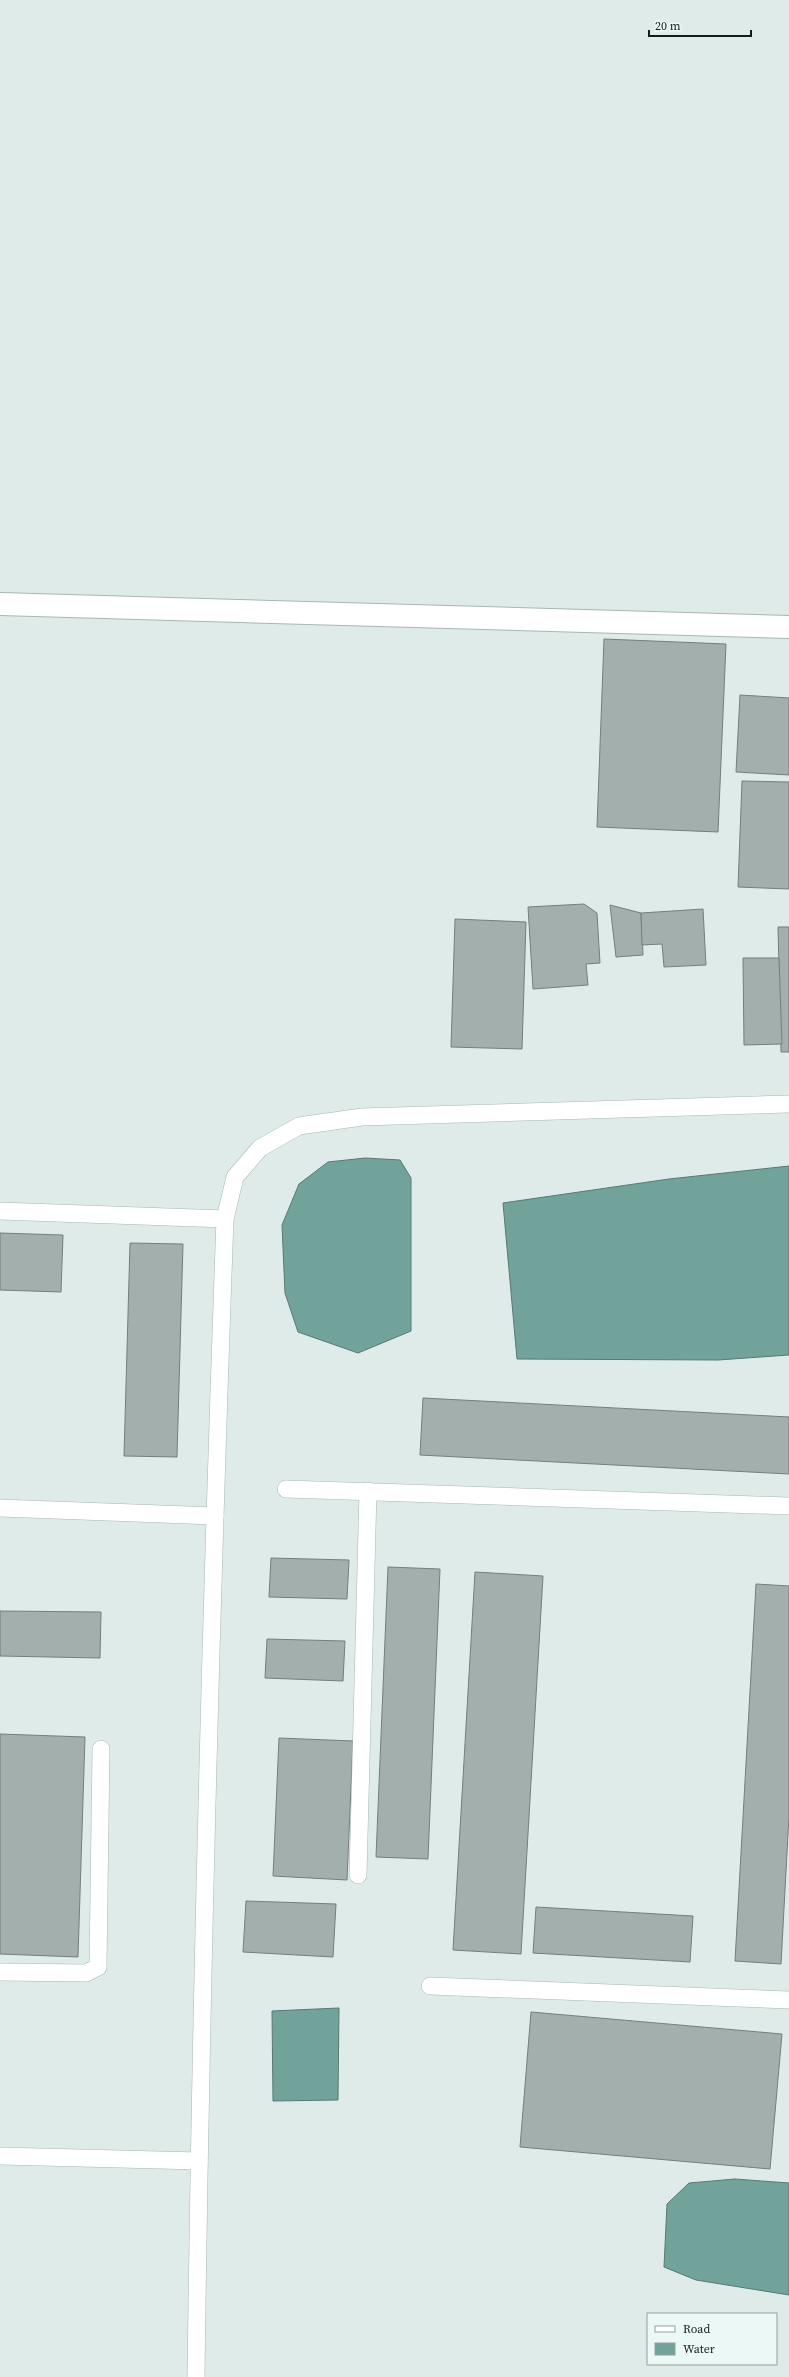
<svg xmlns="http://www.w3.org/2000/svg" width="789" height="2377" font-family="'Source Serif 4',serif">
<rect width="100%" height="100%" fill="#deebe8"/>
<g fill="#72a39b" stroke="#567a74">
<path d="M365 1158 400 1160 411 1178V1331L358 1353 298 1332 285 1293 282 1225 299 1184 328 1162Z"/>
<path d="M789 1166V1355L718 1360 517 1359 503 1203 669 1179Z"/>
<path d="M339 2008 338 2100 273 2101 272 2011Z"/>
<path d="M735 2179 789 2183V2295L696 2280 664 2267 667 2204 689 2183Z"/>
</g>
<g fill="#a2afac" stroke="#737f7d">
<path d="M604 639 726 644 718 832 597 827Z"/>
<path d="M740 695 789 698V775L736 772Z"/>
<path d="M742 781 789 782V889L738 887Z"/>
<path d="M584 904 597 913 600 963 586 964 588 985 533 989 528 907Z"/>
<path d="M610 905 641 913 643 955 616 957Z"/>
<path d="M703 909 706 965 664 967 662 944 642 945 641 913Z"/>
<path d="M455 919 526 922 522 1049 451 1047Z"/>
<path d="M778 927H789V1052H781Z"/>
<path d="M743 958H779L782 1044 744 1045Z"/>
<path d="M0 1233 63 1235 61 1292 0 1290Z"/>
<path d="M130 1243 183 1244 177 1457 124 1456Z"/>
<path d="M423 1398 789 1417V1474L420 1455Z"/>
<path d="M271 1558 349 1560 347 1599 269 1597Z"/>
<path d="M388 1567 440 1569 428 1859 376 1857Z"/>
<path d="M475 1572 543 1576 521 1954 453 1950Z"/>
<path d="M756 1584 789 1586V1816L781 1964 735 1961Z"/>
<path d="M0 1611 101 1612 100 1658 0 1656Z"/>
<path d="M267 1639 345 1641 343 1681 265 1678Z"/>
<path d="M0 1734 85 1737 78 1957 0 1954Z"/>
<path d="M279 1738 353 1741 347 1880 273 1876Z"/>
<path d="M246 1901 336 1904 333 1957 243 1952Z"/>
<path d="M536 1907 693 1916 690 1962 533 1953Z"/>
<path d="M531 2012 782 2034 770 2169 520 2147Z"/>
</g>
<g fill="none" stroke-linecap="round" stroke-linejoin="round">
<defs>
<g id="service">
<path d="M0 1211 225 1219"/>
<path d="M286 1489 789 1506"/>
<path d="M0 1508 215 1516"/>
<path d="M358 1875 368 1491"/>
<path d="M0 1972 86 1973 98 1967 101 1749"/>
<path d="M430 1986 789 2000"/>
<path d="M0 2156 199 2161"/>
<path d="M196 2377C201 1991 211 1605 225 1219L235 1177 260 1148 299 1126 362 1117 789 1104"/>
</g>
<path id="minor" d="M0 604 789 627"/>
</defs>
<use href="#service" stroke="#a9b6b4" stroke-width="18"/>
<use href="#minor" stroke="#a9b6b4" stroke-width="24"/>
<use href="#service" stroke="#fff" stroke-width="17"/>
<use href="#minor" stroke="#fff" stroke-width="22"/>
</g>
<rect x="647" y="2313" width="130" height="52" fill="#ebf8f6" stroke="#969f9e"/>
<rect x="655" y="2326" width="20" height="6" fill="#ffffff" stroke="#969f9e"/>
<text x="683" y="2333" font-size="12" fill="#161a1a">Road</text>
<rect x="655" y="2343" width="20" height="12" fill="#72a39b" stroke="#969f9e"/>
<text x="683" y="2353" font-size="12" fill="#161a1a">Water</text>
<path d="M649 30v6h102v-6" fill="none" stroke="#161a1a" stroke-width="2"/>
<text x="655" y="30" font-size="12" fill="#161a1a" stroke="#ebf8f6" stroke-width="3" paint-order="stroke">20 m</text>
</svg>
